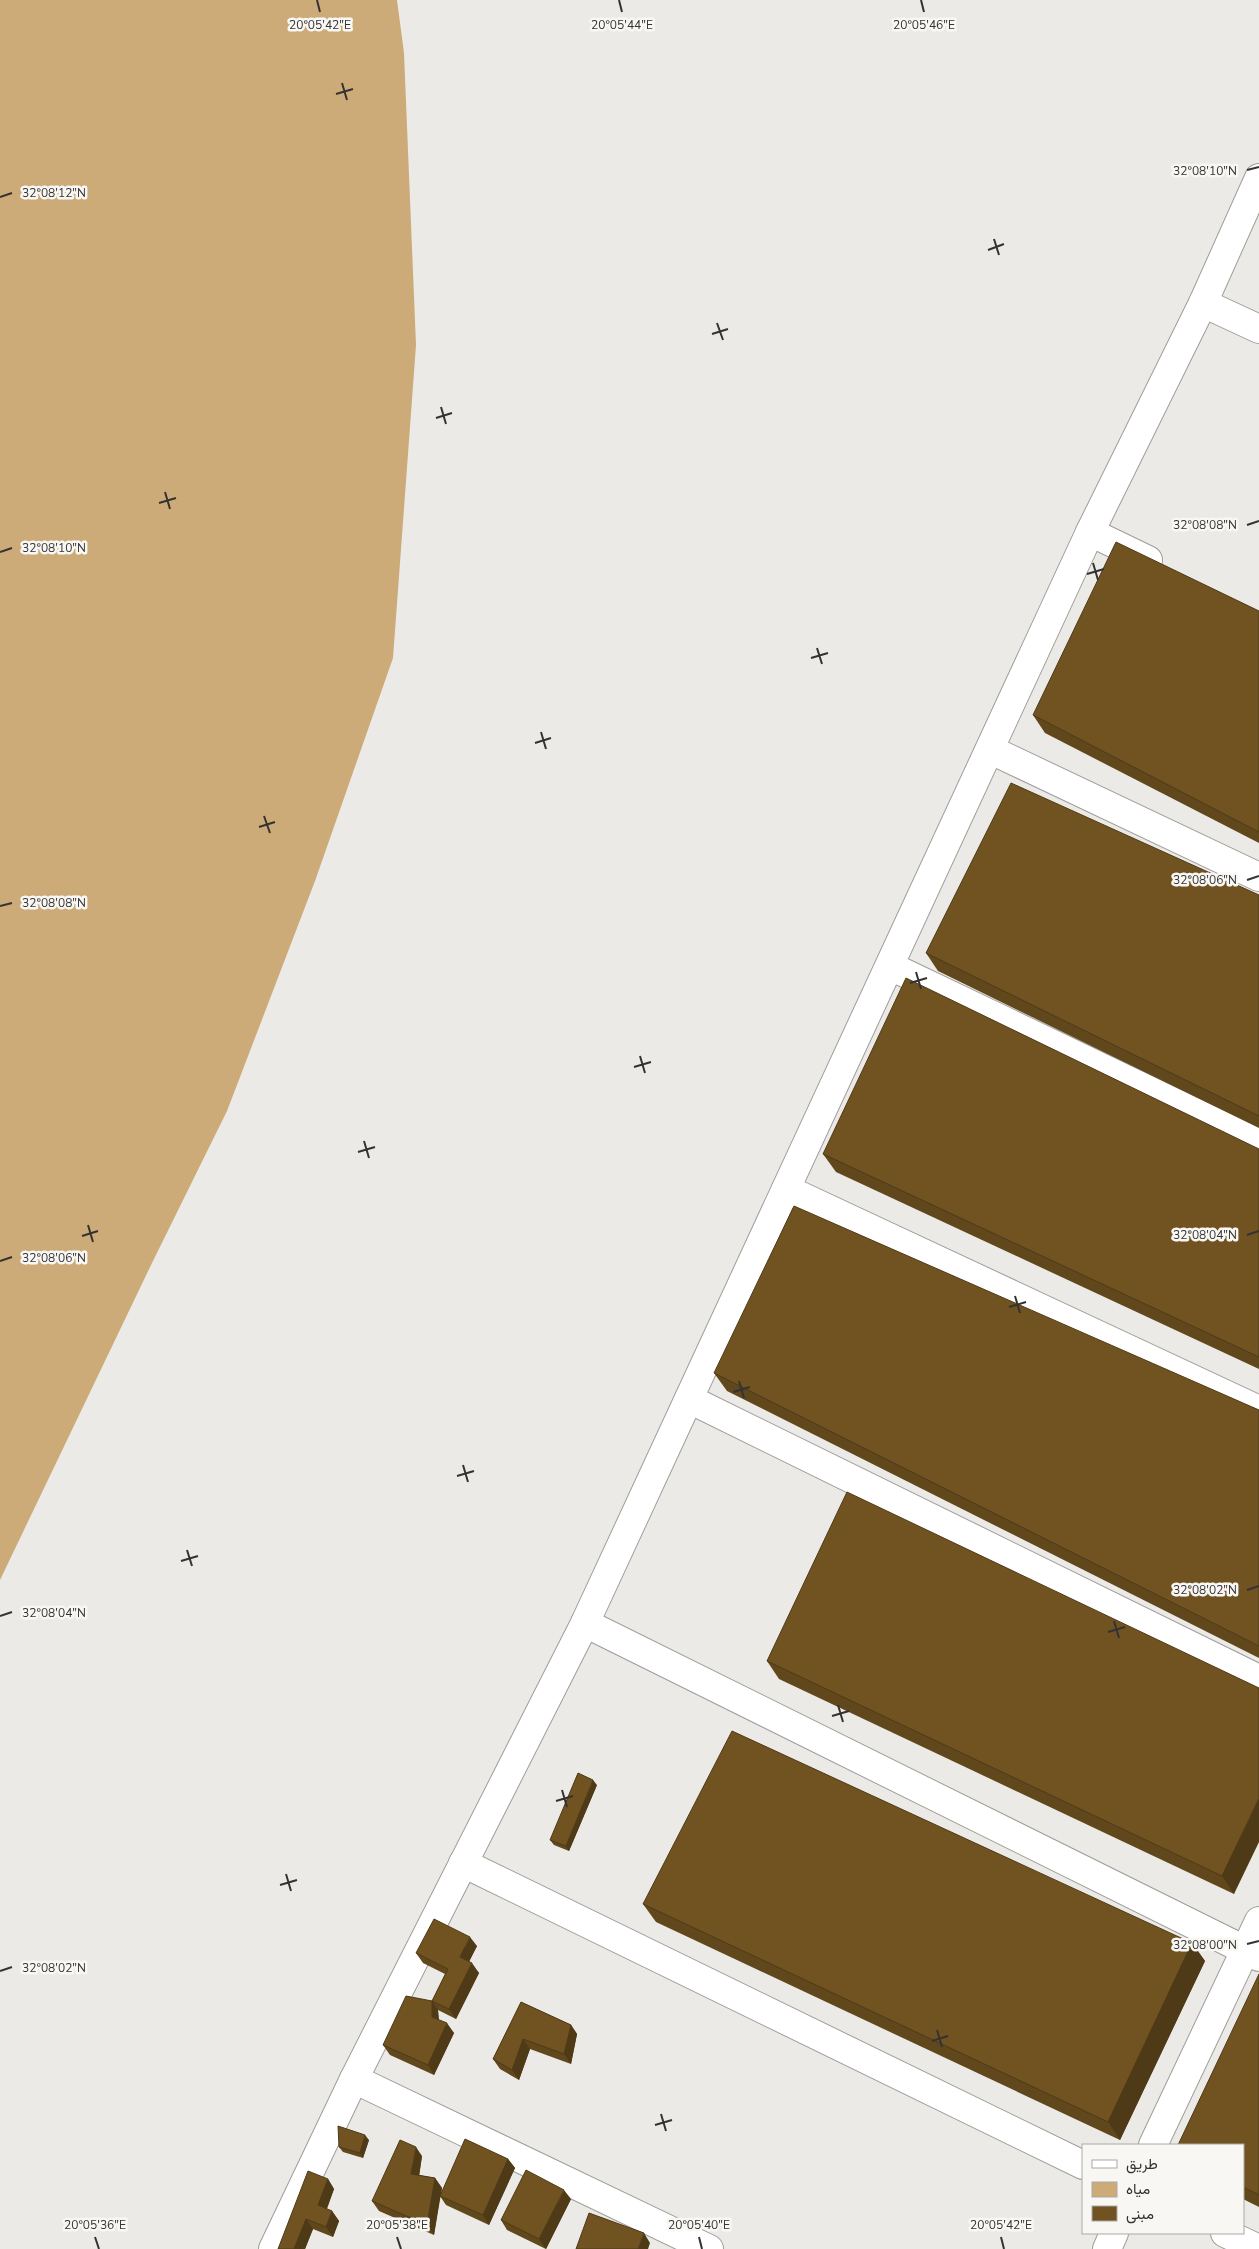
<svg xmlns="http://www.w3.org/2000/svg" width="1259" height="2249" font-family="'Nunito Sans',Vazirmatn,sans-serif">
<rect width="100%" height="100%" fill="#eceae6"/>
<path fill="#ccab78" d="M0 0H397L404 53 416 345 393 658 315 881 227 1111 151 1265 0 1580Z"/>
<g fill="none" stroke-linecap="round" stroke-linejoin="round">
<defs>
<g id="minor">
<path d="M1203 303 1259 329"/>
<path d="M1090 532 1148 560"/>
<path d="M991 750 1259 877"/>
<path d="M890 966 1259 1143"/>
<path d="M786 1189 1259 1410"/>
<path d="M689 1399 1259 1679"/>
<path d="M585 1623 1259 1957"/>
<path d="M463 1863 1083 2165"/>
<path d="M354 2079 709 2249"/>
<path d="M1153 2145 1259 1921"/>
<path d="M1225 2233 1259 2249"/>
<path d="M273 2249 354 2079 585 1623 1090 532 1203 303 1259 178"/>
<path d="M1107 2249 1114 2233"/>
</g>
</defs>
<use href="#minor" stroke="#9f9d9a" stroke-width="30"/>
<use href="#minor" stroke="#fff" stroke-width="28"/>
</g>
<g fill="#61471c">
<path d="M1259 611V843L1045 733 1033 715Z"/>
<path d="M1259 895V1128L938 971 926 953Z"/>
<path d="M1259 1149V1369L836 1172 823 1154Z"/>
<path d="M714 1373 1259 1410V1658L727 1391Z"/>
<path d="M767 1661 1259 1688 1234 1894 779 1679Z"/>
<path d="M597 1785 569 1851 554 1845 550 1840Z"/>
<path d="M643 1904 1192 1943 1205 1961 1120 2140 656 1922Z"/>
<path d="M477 1946 469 1962 479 1973 456 2019 438 2010 439 2020 454 2033 434 2075 390 2055 383 2045 432 2001 445 1974 423 1963 416 1953Z"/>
<path d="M1259 1974V2207L1243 2199V2145Z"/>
<path d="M521 2002 571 2025 577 2034 571 2064 530 2049 519 2080 500 2069 493 2059Z"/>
<path d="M369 2140 363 2158 343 2152 339 2147Z"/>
<path d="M422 2156 419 2175 435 2178 442 2188 441 2194 508 2159 515 2168 489 2225 446 2205 440 2196 434 2235 379 2211 372 2201Z"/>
<path d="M328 2179 334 2189 327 2209 332 2211 339 2221 333 2237 313 2229 305 2249H278Z"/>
<path d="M571 2199 546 2249 507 2230 501 2220Z"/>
</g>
<g fill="#4f3a17">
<path d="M593 1780 597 1785 569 1851 566 1846Z"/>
<path d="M1259 1798V1842L1234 1894 1222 1876Z"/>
<path d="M470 1937 477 1946 466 1967 460 1957Z"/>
<path d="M1192 1943 1205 1961 1120 2140 1108 2122Z"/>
<path d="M472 1963 479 1973 456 2019 449 2009Z"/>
<path d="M432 2001 438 2010 439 2026 432 2017Z"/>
<path d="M447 2023 454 2033 434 2075 428 2065Z"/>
<path d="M571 2025 577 2034 571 2064 564 2054Z"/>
<path d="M523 2039 530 2049 519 2080 512 2070Z"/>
<path d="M365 2135 369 2140 363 2158 360 2153Z"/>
<path d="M416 2147 422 2156 418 2184 411 2174Z"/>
<path d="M508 2159 515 2168 489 2225 483 2215Z"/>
<path d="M435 2178 442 2188 434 2235 427 2225Z"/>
<path d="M328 2179 334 2189 324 2215 318 2205Z"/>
<path d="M564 2190 571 2199 546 2249 539 2239Z"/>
<path d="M332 2211 339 2221 333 2237 326 2227Z"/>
<path d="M306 2219 313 2229 305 2249H294Z"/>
<path d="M644 2233 650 2243 648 2249H638Z"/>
</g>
<g fill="#715321" stroke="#4f3a17">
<path d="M1116 542 1259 611V832L1033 715Z"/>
<path d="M1011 783 1259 895V1116L926 953Z"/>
<path d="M906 978 1259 1149V1357L823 1154Z"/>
<path d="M794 1206 1259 1410V1646L714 1373Z"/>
<path d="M847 1492 1259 1688V1798L1222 1876 767 1661Z"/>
<path d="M732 1731 1192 1943 1108 2122 643 1904Z"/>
<path d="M578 1773 593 1780 566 1846 550 1840Z"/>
<path d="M434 1919 470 1937 460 1957 472 1963 449 2009 432 2001 448 1969 416 1953Z"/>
<path d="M1259 1974V2195L1243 2187V2145H1178Z"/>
<path d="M406 1996 432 2001V2017L447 2023 428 2065 383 2045Z"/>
<path d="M521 2002 571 2025 564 2054 523 2039 512 2070 493 2059Z"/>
<path d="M338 2126 365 2135 360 2153 339 2147Z"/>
<path d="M465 2139 508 2159 483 2215 440 2196Z"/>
<path d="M400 2140 416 2147 411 2174 435 2178 427 2225 372 2201Z"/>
<path d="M526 2170 564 2190 539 2239 501 2220Z"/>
<path d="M308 2171 328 2179 318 2205 332 2211 326 2227 306 2219 294 2249H278Z"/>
<path d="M589 2213 644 2233 638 2249H576Z"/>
</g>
<path fill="none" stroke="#343332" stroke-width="2" d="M317 0 320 12M619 0 622 12M921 0 924 12M342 83 347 100M336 94 353 89M1247 170 1259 167M0 197 12 193M994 239 999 255M988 250 1004 244M717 323 723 340M712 334 728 329M441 407 446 424M436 418 452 413M165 492 170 509M159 503 176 498M1247 525 1259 521M0 552 12 548M1093 563 1098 580M1087 574 1104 569M817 648 822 664M811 658 828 653M541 732 546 749M535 743 551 738M264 816 270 833M259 827 275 822M1247 880 1259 876M0 906 12 903M916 972 921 989M910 983 927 978M640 1056 645 1073M634 1067 651 1062M364 1141 369 1158M358 1152 375 1147M88 1225 93 1242M1247 1235 1259 1231M82 1236 98 1231M0 1261 12 1257M1015 1296 1020 1313M1009 1307 1026 1302M739 1381 744 1398M733 1392 750 1387M463 1465 468 1482M457 1476 474 1471M187 1550 192 1566M181 1561 198 1556M1247 1590 1259 1586M0 1616 12 1612M1114 1621 1119 1638M1108 1632 1125 1627M838 1705 843 1722M832 1716 849 1711M562 1790 567 1807M556 1801 573 1796M286 1874 291 1891M280 1885 297 1880M1247 1944 1259 1941M0 1971 12 1967M937 2030 942 2047M932 2041 948 2036M661 2114 666 2131M655 2125 672 2120M95 2237 99 2249M397 2237 401 2249M699 2237 702 2249M1001 2237 1004 2249"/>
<g font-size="12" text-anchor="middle" fill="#343332" stroke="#f9f7f4" stroke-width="5" stroke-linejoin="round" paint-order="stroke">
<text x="320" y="29">20°05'42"E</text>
<text x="622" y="29">20°05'44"E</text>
<text x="924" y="29">20°05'46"E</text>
<text x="1205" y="175">32°08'10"N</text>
<text x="54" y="197">32°08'12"N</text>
<text x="1205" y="529">32°08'08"N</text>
<text x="54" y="552">32°08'10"N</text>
<text x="1205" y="884">32°08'06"N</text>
<text x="54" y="907">32°08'08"N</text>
<text x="1205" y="1239">32°08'04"N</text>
<text x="54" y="1262">32°08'06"N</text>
<text x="1205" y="1594">32°08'02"N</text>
<text x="54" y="1617">32°08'04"N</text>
<text x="1205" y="1949">32°08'00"N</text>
<text x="54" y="1972">32°08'02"N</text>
<text x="95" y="2229">20°05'36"E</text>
<text x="397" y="2229">20°05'38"E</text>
<text x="699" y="2229">20°05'40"E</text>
<text x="1001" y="2229">20°05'42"E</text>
</g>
<rect x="1082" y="2144" width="162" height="90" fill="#f9f7f4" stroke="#aaa9a6"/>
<rect x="1092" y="2160" width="25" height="8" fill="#ffffff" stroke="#aaa9a6"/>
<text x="1126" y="2169" font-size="15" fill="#343332">طريق</text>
<rect x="1092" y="2182" width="25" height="15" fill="#ccab78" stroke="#aaa9a6"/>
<text x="1126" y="2194" font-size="15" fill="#343332">مياه</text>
<rect x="1092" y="2206" width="25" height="15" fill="#715321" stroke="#aaa9a6"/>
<text x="1126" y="2219" font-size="15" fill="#343332">مبنى</text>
</svg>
